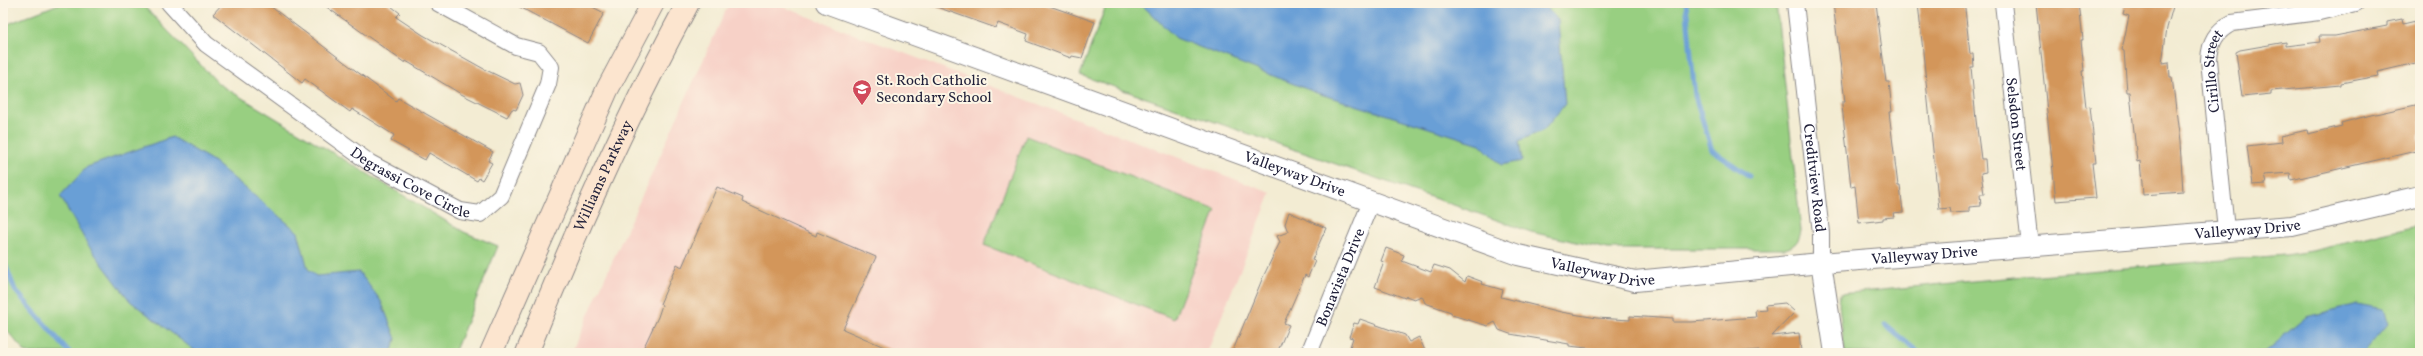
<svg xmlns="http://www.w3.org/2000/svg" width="2423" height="356" font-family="Vollkorn,serif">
<rect width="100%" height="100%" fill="#fcf5e5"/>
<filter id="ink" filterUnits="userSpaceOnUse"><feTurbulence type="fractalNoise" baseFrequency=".025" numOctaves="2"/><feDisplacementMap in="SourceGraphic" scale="8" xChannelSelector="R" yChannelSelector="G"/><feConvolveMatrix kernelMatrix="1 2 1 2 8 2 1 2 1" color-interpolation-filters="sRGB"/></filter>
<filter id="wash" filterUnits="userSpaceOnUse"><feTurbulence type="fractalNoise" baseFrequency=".012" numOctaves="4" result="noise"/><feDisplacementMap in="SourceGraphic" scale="16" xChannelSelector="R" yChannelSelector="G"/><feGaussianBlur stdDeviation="0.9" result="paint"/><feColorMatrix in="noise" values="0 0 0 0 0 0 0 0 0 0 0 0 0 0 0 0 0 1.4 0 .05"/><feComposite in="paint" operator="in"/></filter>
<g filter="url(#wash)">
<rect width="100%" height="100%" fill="#f3ecd3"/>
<path fill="#f7d1c7" d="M729 3H773L1271 193 1207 353H571Z"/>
<g fill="#98cf81" stroke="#5d785e">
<path d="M61 3H141L219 84 464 232 498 246 454 353H26L3 326V26Z"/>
<path d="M1091 3H1776L1801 231C1799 241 1795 246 1785 249H1608L1531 232 1080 75 1105 8Z"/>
<path d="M1026 136 1216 210 1174 319 984 245Z"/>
<path d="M2420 225V353H1845L1839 305 1840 294 2014 277 2285 255 2312 251Z"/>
</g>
<g fill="#699fd6" stroke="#466088">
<path d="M1140 3H1542L1558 20 1565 104 1544 130 1519 141 1522 161 1501 165 1480 144 1317 93 1176 38Z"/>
<path d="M172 137 213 161 298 232 308 269 316 276 359 272 381 301 396 339 391 353H198L130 301 88 245 60 196 87 167Z"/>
<path d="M2357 304 2383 309 2388 324 2363 353H2263L2306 317Z"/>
</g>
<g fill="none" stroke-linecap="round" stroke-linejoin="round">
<g stroke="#699fd6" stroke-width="5">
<path d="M1686 3 1695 96 1712 150 1749 176"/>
<path d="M3 259 15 290 70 353"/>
<path d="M1885 325 1919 353"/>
</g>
</g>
<g id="blocks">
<g fill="#d3965a">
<path d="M223 3H266L396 101 398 98 493 152 488 161 492 163 482 180 479 178 477 181 429 153 425 160 391 141 394 135 352 109 350 112 305 79 302 83 213 14Z"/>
<path d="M321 3H387L400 13 396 17 423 35 484 69 515 84 520 83 523 95 516 110 512 109 507 117 461 94 406 61 405 63Z"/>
<path d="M512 3H585L604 13 588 43Z"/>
<path d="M932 3H1041L1095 22 1082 58 1072 56 1071 58 1026 41 1028 34 998 23 996 28 931 5Z"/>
<path d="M1833 3H1876L1886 82H1889L1892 112H1889L1898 186H1900L1903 212 1893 213 1894 217 1883 218V220L1859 223 1855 186 1851 187 1842 106V102H1845Z"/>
<path d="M1918 3H1963L1965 9 1970 54H1973L1974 67H1971L1976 120 1981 159H1985L1986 172 1981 173 1984 194H1980L1981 206 1969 207V212L1951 213 1950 208 1939 209Z"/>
<path d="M2036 3H2079L2083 40H2081L2084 71H2082L2086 107 2090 106 2096 163H2092L2096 198 2056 201Z"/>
<path d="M2126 3H2174L2167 28 2162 63 2169 62 2170 77H2172L2180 142 2183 192 2143 195 2140 161 2137 162 2130 92H2127L2124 51 2122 50 2129 16 2123 14Z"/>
<path d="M2402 19 2403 24 2420 20V62L2377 72 2378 76 2341 83V85L2271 91V94L2242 97 2236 52 2240 50 2286 42V46L2320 42 2319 36H2335L2387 26V22Z"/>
<path d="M2420 104V150L2291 180 2290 173 2264 175 2266 184 2252 185 2247 146 2282 142 2281 136 2307 130 2308 134 2342 126 2341 123 2371 115Z"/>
<path d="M717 187 743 198 742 202 816 236 817 232 876 257 843 329 898 353H641L658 317 662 305 660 304 677 264 682 267Z"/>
<path d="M1289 212 1326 228 1312 260 1315 261 1308 277 1305 275 1284 323 1289 325 1277 353H1232L1263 277 1280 242 1277 236 1288 232 1285 224Z"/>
<path d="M1386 248 1404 255 1402 261 1431 272 1434 265 1450 270 1465 282 1467 276 1483 282 1482 284 1503 290 1501 297 1561 312 1597 318 1630 320V316L1673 319V322H1692L1756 317 1755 310 1766 309 1765 305 1785 303 1795 312 1772 336 1799 333 1801 351 1797 353H1760L1759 350 1727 353 1623 350V352L1569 346V344L1510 334 1499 330 1495 322 1488 326 1452 315 1451 312 1425 303 1422 296 1414 299 1406 296 1405 298 1375 287 1384 262 1381 261Z"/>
<path d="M1360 319 1405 335 1409 342 1419 337 1426 353H1355L1349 350 1353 338 1349 337 1354 323 1358 324Z"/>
</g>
</g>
</g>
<g filter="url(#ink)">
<use href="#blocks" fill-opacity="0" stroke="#8a8787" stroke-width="1"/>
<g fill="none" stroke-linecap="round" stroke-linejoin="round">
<defs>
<g id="minor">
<path id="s1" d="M169 3 206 44 370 163 460 211 480 214 501 196 548 84 551 67 539 52 516 46 438 3"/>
<path id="s2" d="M1795 3 1821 233V263"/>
<path id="s3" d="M2003 3 2030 246"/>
<path id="s4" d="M2226 230 2209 60C2210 42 2216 31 2232 23L2319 12 2356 3"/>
<path id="s5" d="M1309 353 1371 202"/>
</g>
<g id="tertiary">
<path id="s6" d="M826 3 1518 255 1635 281 1821 263 2292 226 2420 196"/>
<path d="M1821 263 1835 353"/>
</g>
<g id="secondary">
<path d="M491 353 607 90 653 3"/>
<path id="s7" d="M527 353C574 234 627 116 688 3"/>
</g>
</defs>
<use href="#minor" stroke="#8a8787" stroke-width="18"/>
<use href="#tertiary" stroke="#8a8787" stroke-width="22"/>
<use href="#secondary" stroke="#8a8787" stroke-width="24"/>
<use href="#minor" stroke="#fff" stroke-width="16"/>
<use href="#tertiary" stroke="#fff" stroke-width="20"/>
<use href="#secondary" stroke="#fce5cf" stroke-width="22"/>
</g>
</g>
<defs>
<symbol id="school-pin" viewBox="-11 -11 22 30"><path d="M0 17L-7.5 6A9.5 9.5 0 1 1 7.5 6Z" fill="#d1495b" stroke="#fcf5e5"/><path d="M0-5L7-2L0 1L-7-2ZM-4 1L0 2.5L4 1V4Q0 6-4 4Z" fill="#fff"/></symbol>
</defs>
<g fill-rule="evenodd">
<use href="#school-pin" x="851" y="78" width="22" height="30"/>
</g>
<g text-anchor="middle" stroke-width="4" stroke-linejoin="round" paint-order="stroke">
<g font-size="15" fill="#22223b" stroke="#fcf5e5">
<text dy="5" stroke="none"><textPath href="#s4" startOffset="160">Cirillo Street</textPath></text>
<text dy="5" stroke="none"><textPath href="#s3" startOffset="122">Selsdon Street</textPath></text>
<text dy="5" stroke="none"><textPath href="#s6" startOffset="499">Valleyway Drive</textPath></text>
<text dy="5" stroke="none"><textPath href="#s7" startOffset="193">Williams Parkway</textPath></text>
<text dy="5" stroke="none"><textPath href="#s2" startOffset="176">Creditview Road</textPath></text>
<text dy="5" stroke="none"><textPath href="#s1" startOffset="303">Degrassi Cove Circle</textPath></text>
<text dy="5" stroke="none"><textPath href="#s6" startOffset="1471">Valleyway Drive</textPath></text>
<text dy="5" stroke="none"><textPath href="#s6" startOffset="1147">Valleyway Drive</textPath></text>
<text dy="5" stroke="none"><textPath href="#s6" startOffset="823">Valleyway Drive</textPath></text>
<text dy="5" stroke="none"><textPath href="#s5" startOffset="82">Bonavista Drive</textPath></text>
</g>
<g font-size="15" fill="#22223b" stroke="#fcf5e5" text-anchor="start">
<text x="876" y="85">St. Roch Catholic<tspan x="876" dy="17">Secondary School</tspan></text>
</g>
</g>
<rect width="2423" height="356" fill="none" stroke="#fcf5e5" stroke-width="16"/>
</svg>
